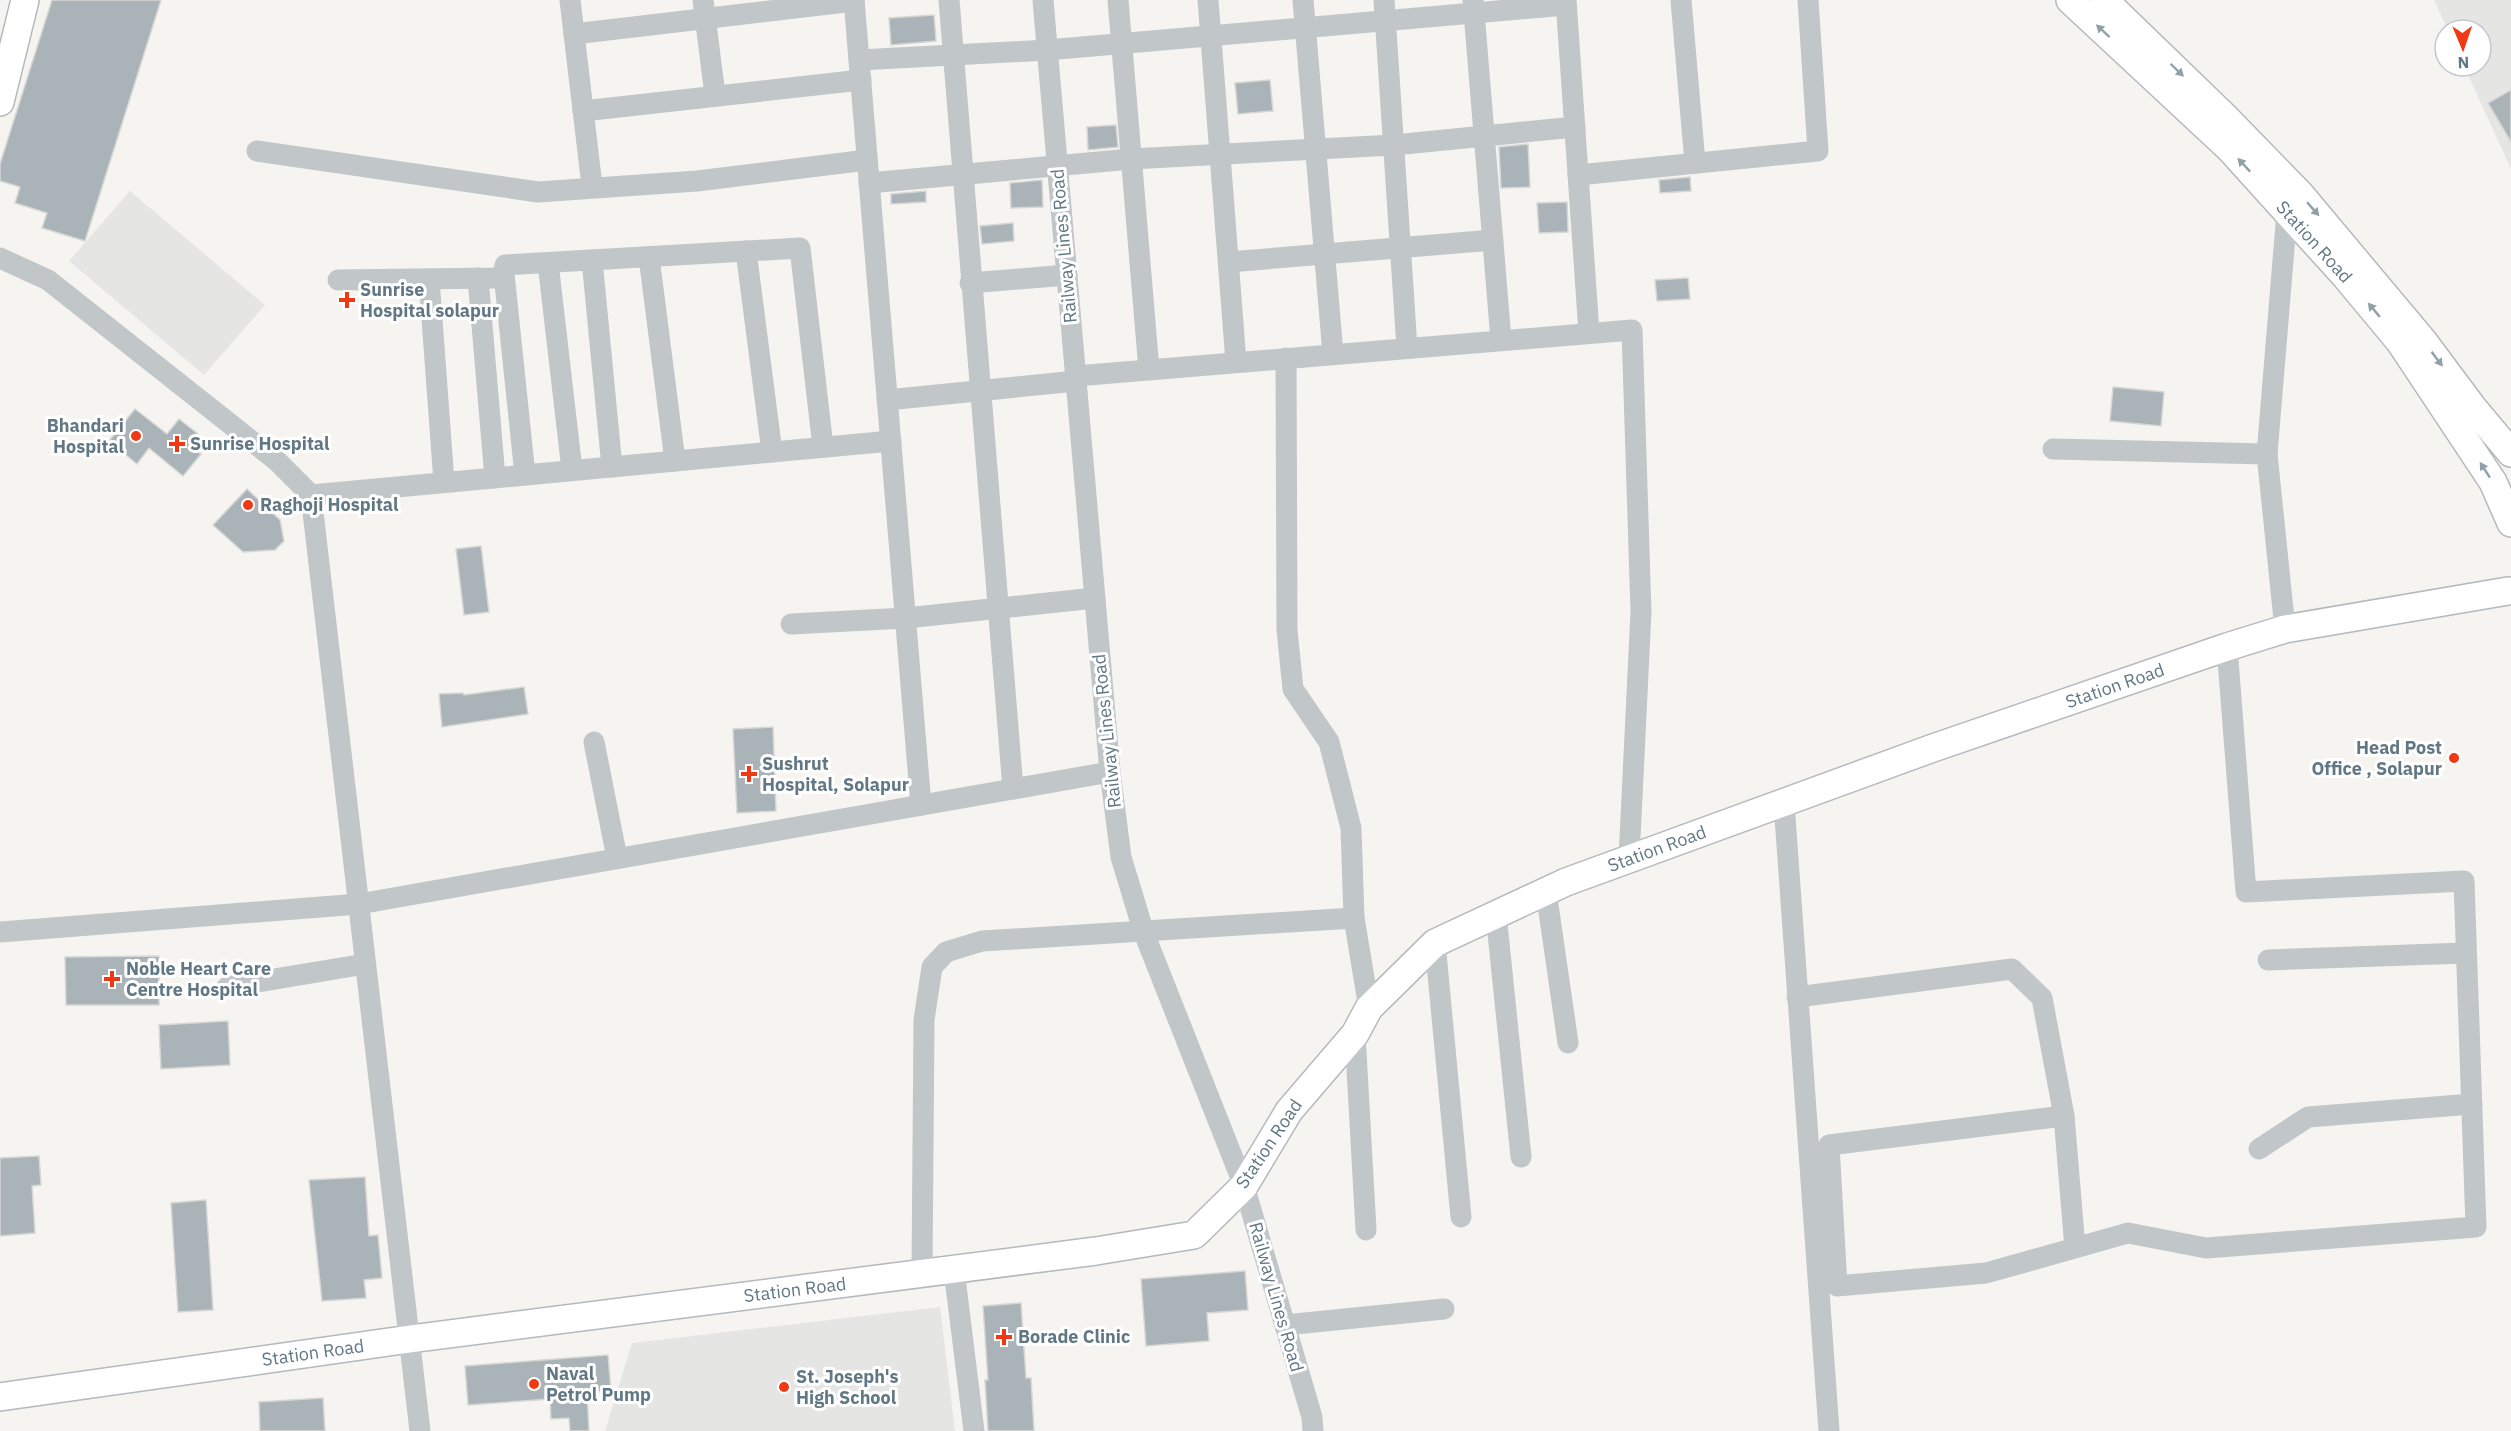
<svg xmlns="http://www.w3.org/2000/svg" width="2511" height="1431" font-family="'IBM Plex Sans',sans-serif">
<rect width="100%" height="100%" fill="#f5f4f0"/>
<g fill="#e5e6e4">
<path d="M2434 0H2511V169L2464 66H2481V30H2448Z"/>
<path d="M130 191 265 305 204 375 69 261Z"/>
<path d="M940 1307 955 1431H605L632 1343Z"/>
</g>
<g fill="#aab4b8" stroke="#d6d6d3" stroke-width="1.5">
<path d="M52 0H161L85 241 42 228 47 213 15 203 20 187 0 181V164Z"/>
<path d="M934 15 936 41 891 45 889 18Z"/>
<path d="M1270 80 1273 111 1238 114 1235 83Z"/>
<path d="M2511 90V142L2488 103Z"/>
<path d="M1116 125 1118 147 1088 150 1087 127Z"/>
<path d="M1528 144 1530 187 1501 188 1499 147Z"/>
<path d="M1690 177 1691 191 1660 193 1659 180Z"/>
<path d="M1042 180 1043 207 1011 208 1010 183Z"/>
<path d="M926 191V202L891 204V194Z"/>
<path d="M1567 202 1568 232 1539 233 1537 203Z"/>
<path d="M1013 223 1014 241 982 244 980 226Z"/>
<path d="M1688 278 1690 299 1657 301 1655 280Z"/>
<path d="M2113 387 2164 392 2161 426 2110 421Z"/>
<path d="M135 409 167 434 179 419 198 434 189 444 201 454 183 476 149 448 137 464 109 441Z"/>
<path d="M247 489 280 520 284 541 275 550 243 552 213 525Z"/>
<path d="M481 546 489 612 464 615 456 549Z"/>
<path d="M524 687 528 714 442 727 439 694 463 693 464 695Z"/>
<path d="M773 727 776 811 737 813 733 729Z"/>
<path d="M159 956V1005H66L65 957Z"/>
<path d="M228 1021 230 1065 161 1069 159 1025Z"/>
<path d="M39 1156 41 1185 32 1186 35 1233 0 1236V1158Z"/>
<path d="M365 1177 369 1236 378 1235 382 1278 364 1280 366 1298 322 1301 309 1180Z"/>
<path d="M206 1200 213 1310 178 1312 171 1203Z"/>
<path d="M1245 1271 1248 1310 1207 1313 1209 1341 1146 1346 1141 1279Z"/>
<path d="M1021 1303 1026 1378H1031L1034 1431H988L985 1380H988L983 1306Z"/>
<path d="M608 1355 611 1391 587 1393 589 1431H570L569 1418 551 1419 550 1399 468 1405 465 1366Z"/>
<path d="M323 1398 325 1431H260L259 1402Z"/>
</g>
<g fill="none" stroke-linecap="round" stroke-linejoin="round">
<defs>
<g id="major">
<path d="M2070 0 2229 148 2346 277 2400 342 2493 482 2511 523"/>
<path d="M2104 0 2224 116 2300 194 2424 342 2474 409 2511 453"/>
<path d="M0 102 25 0"/>
<path d="M0 1397 410 1339 1096 1251 1194 1235 1244 1186 1289 1111 1355 1034 1369 1008 1435 943 1566 882 1933 748 2227 647 2285 629 2508 591"/>
</g>
</defs>
<use href="#major" stroke="#b4b9bc" stroke-width="30"/>
<g stroke="#c1c6c9" stroke-width="21">
<path d="M570 0 592 186"/>
<path d="M703 0 715 95"/>
<path d="M854 0 921 805"/>
<path d="M949 0 1013 789"/>
<path d="M1043 0 1110 772 1121 857 1144 933 1244 1186 1312 1417 1313 1431"/>
<path d="M1118 0 1149 370"/>
<path d="M1208 0 1236 362"/>
<path d="M1303 0 1333 354"/>
<path d="M1384 0 1407 348"/>
<path d="M1473 0 1501 340"/>
<path d="M1566 0 1589 333"/>
<path d="M1681 0 1695 163"/>
<path d="M574 34 854 1"/>
<path d="M859 60 1047 50 1566 5"/>
<path d="M583 111 861 80"/>
<path d="M257 151 538 192 697 181 867 160"/>
<path d="M1578 175 1818 151 1808 0"/>
<path d="M869 183 1131 159 1394 145 1575 127"/>
<path d="M746 251 772 452"/>
<path d="M649 257 675 461"/>
<path d="M0 258 48 280 277 461 311 495 420 1431"/>
<path d="M592 260 612 467"/>
<path d="M1229 262 1493 240"/>
<path d="M548 263 572 470"/>
<path d="M504 274 525 475"/>
<path d="M478 278 495 478"/>
<path d="M429 279 444 482"/>
<path d="M338 280 495 278 504 274 505 265 800 248 823 447"/>
<path d="M970 283 1067 275"/>
<path d="M1286 358 1287 630 1293 689 1329 742 1351 828 1354 918 1369 1008"/>
<path d="M1076 376 1632 330 1641 612 1629 859"/>
<path d="M887 400 1076 381"/>
<path d="M2053 449 2267 454"/>
<path d="M311 495 891 441"/>
<path d="M791 624 906 618 1095 598"/>
<path d="M2285 629 2267 454 2287 212"/>
<path d="M594 742 617 858"/>
<path d="M1784 803 1829 1431"/>
<path d="M1546 891 1568 1043"/>
<path d="M1496 914 1521 1157"/>
<path d="M0 932 359 904 1110 772"/>
<path d="M1435 943 1461 1217"/>
<path d="M2268 960 2466 953"/>
<path d="M227 987 365 964"/>
<path d="M1797 997 2012 969 2042 998 2064 1116"/>
<path d="M1355 1034 1366 1230"/>
<path d="M2259 1149 2308 1117 2472 1104"/>
<path d="M2075 1248 2064 1116 1829 1145 1837 1286 1986 1273 2128 1233 2206 1248 2476 1227 2464 881 2246 892 2227 647"/>
<path d="M954 1270 974 1431"/>
<path d="M922 1274 924 1020 932 967 946 952 982 941 1354 918"/>
<path d="M1285 1325 1444 1309"/>
</g>
<use href="#major" stroke="#fff" stroke-width="27"/>
</g>
<defs><path id="oneway-solid" d="M-6-.8H1V-3.2L6.5 0L1 3.2V.8H-6Z" transform="scale(1.5)"/></defs>
<g fill="#90a0a9">
<use href="#oneway-solid" transform="translate(2103 31) rotate(-137)"/>
<use href="#oneway-solid" transform="translate(2177 70) rotate(44)"/>
<use href="#oneway-solid" transform="translate(2244 165) rotate(-133)"/>
<use href="#oneway-solid" transform="translate(2313 209) rotate(49)"/>
<use href="#oneway-solid" transform="translate(2374 310) rotate(-130)"/>
<use href="#oneway-solid" transform="translate(2437 359) rotate(53)"/>
<use href="#oneway-solid" transform="translate(2485 470) rotate(-123)"/>
</g>
<g fill="#f13814" stroke="#fff" stroke-width="2">
<path d="M344 291h6v6h6v6h-6v6h-6v-6h-6v-6h6z"/>
<circle cx="136" cy="436" r="6"/>
<path d="M174 435h6v6h6v6h-6v6h-6v-6h-6v-6h6z"/>
<circle cx="248" cy="505" r="6"/>
<circle cx="2454" cy="758" r="6"/>
<path d="M746 765h6v6h6v6h-6v6h-6v-6h-6v-6h6z"/>
<path d="M109 970h6v6h6v6h-6v6h-6v-6h-6v-6h6z"/>
<path d="M1001 1328h6v6h6v6h-6v6h-6v-6h-6v-6h6z"/>
<circle cx="534" cy="1384" r="6"/>
<circle cx="784" cy="1387" r="6"/>
</g>
<g text-anchor="middle" stroke-width="6" stroke-linejoin="round" paint-order="stroke">
<g font-size="18" fill="#617784" stroke="#fff">
<text transform="translate(2314 242) rotate(48)" y="6">Station Road</text>
<text transform="translate(1064 246) rotate(-95)" y="6">Railway Lines Road</text>
<text transform="translate(2115 686) rotate(-19)" y="6">Station Road</text>
<text transform="translate(1107 731) rotate(-96)" y="6">Railway Lines Road</text>
<text transform="translate(1657 849) rotate(-20)" y="6">Station Road</text>
<text transform="translate(1269 1144) rotate(-56)" y="6">Station Road</text>
<text transform="translate(795 1290) rotate(-7)" y="6">Station Road</text>
<text transform="translate(1276 1297) rotate(74)" y="6">Railway Lines Road</text>
<text transform="translate(313 1353) rotate(-8)" y="6">Station Road</text>
</g>
<g font-size="18" font-weight="bold" fill="#617784" stroke="#fff" text-anchor="start">
<text x="360" y="296">Sunrise<tspan x="360" dy="21">Hospital solapur</tspan></text>
<text x="124" y="432" text-anchor="end">Bhandari<tspan x="124" dy="21">Hospital</tspan></text>
<text x="190" y="450">Sunrise Hospital</text>
<text x="260" y="511">Raghoji Hospital</text>
<text x="2442" y="754" text-anchor="end">Head Post<tspan x="2442" dy="21">Office , Solapur</tspan></text>
<text x="762" y="770">Sushrut<tspan x="762" dy="21">Hospital, Solapur</tspan></text>
<text x="126" y="975">Noble Heart Care<tspan x="126" dy="21">Centre Hospital</tspan></text>
<text x="1018" y="1343">Borade Clinic</text>
<text x="546" y="1380">Naval<tspan x="546" dy="21">Petrol Pump</tspan></text>
<text x="796" y="1383">St. Joseph's<tspan x="796" dy="21">High School</tspan></text>
</g>
</g>
<g transform="translate(2463 48) rotate(178)"><circle r="28" fill="#ffffff" stroke="#c0c9ce" stroke-width="1.5"/>
<path d="M0-4.5L10 22L0 15L-10 22Z" fill="#f13814"/>
<text y="-9" font-size="16" font-weight="bold" text-anchor="middle" fill="#617784">N</text>
</g>
</svg>
